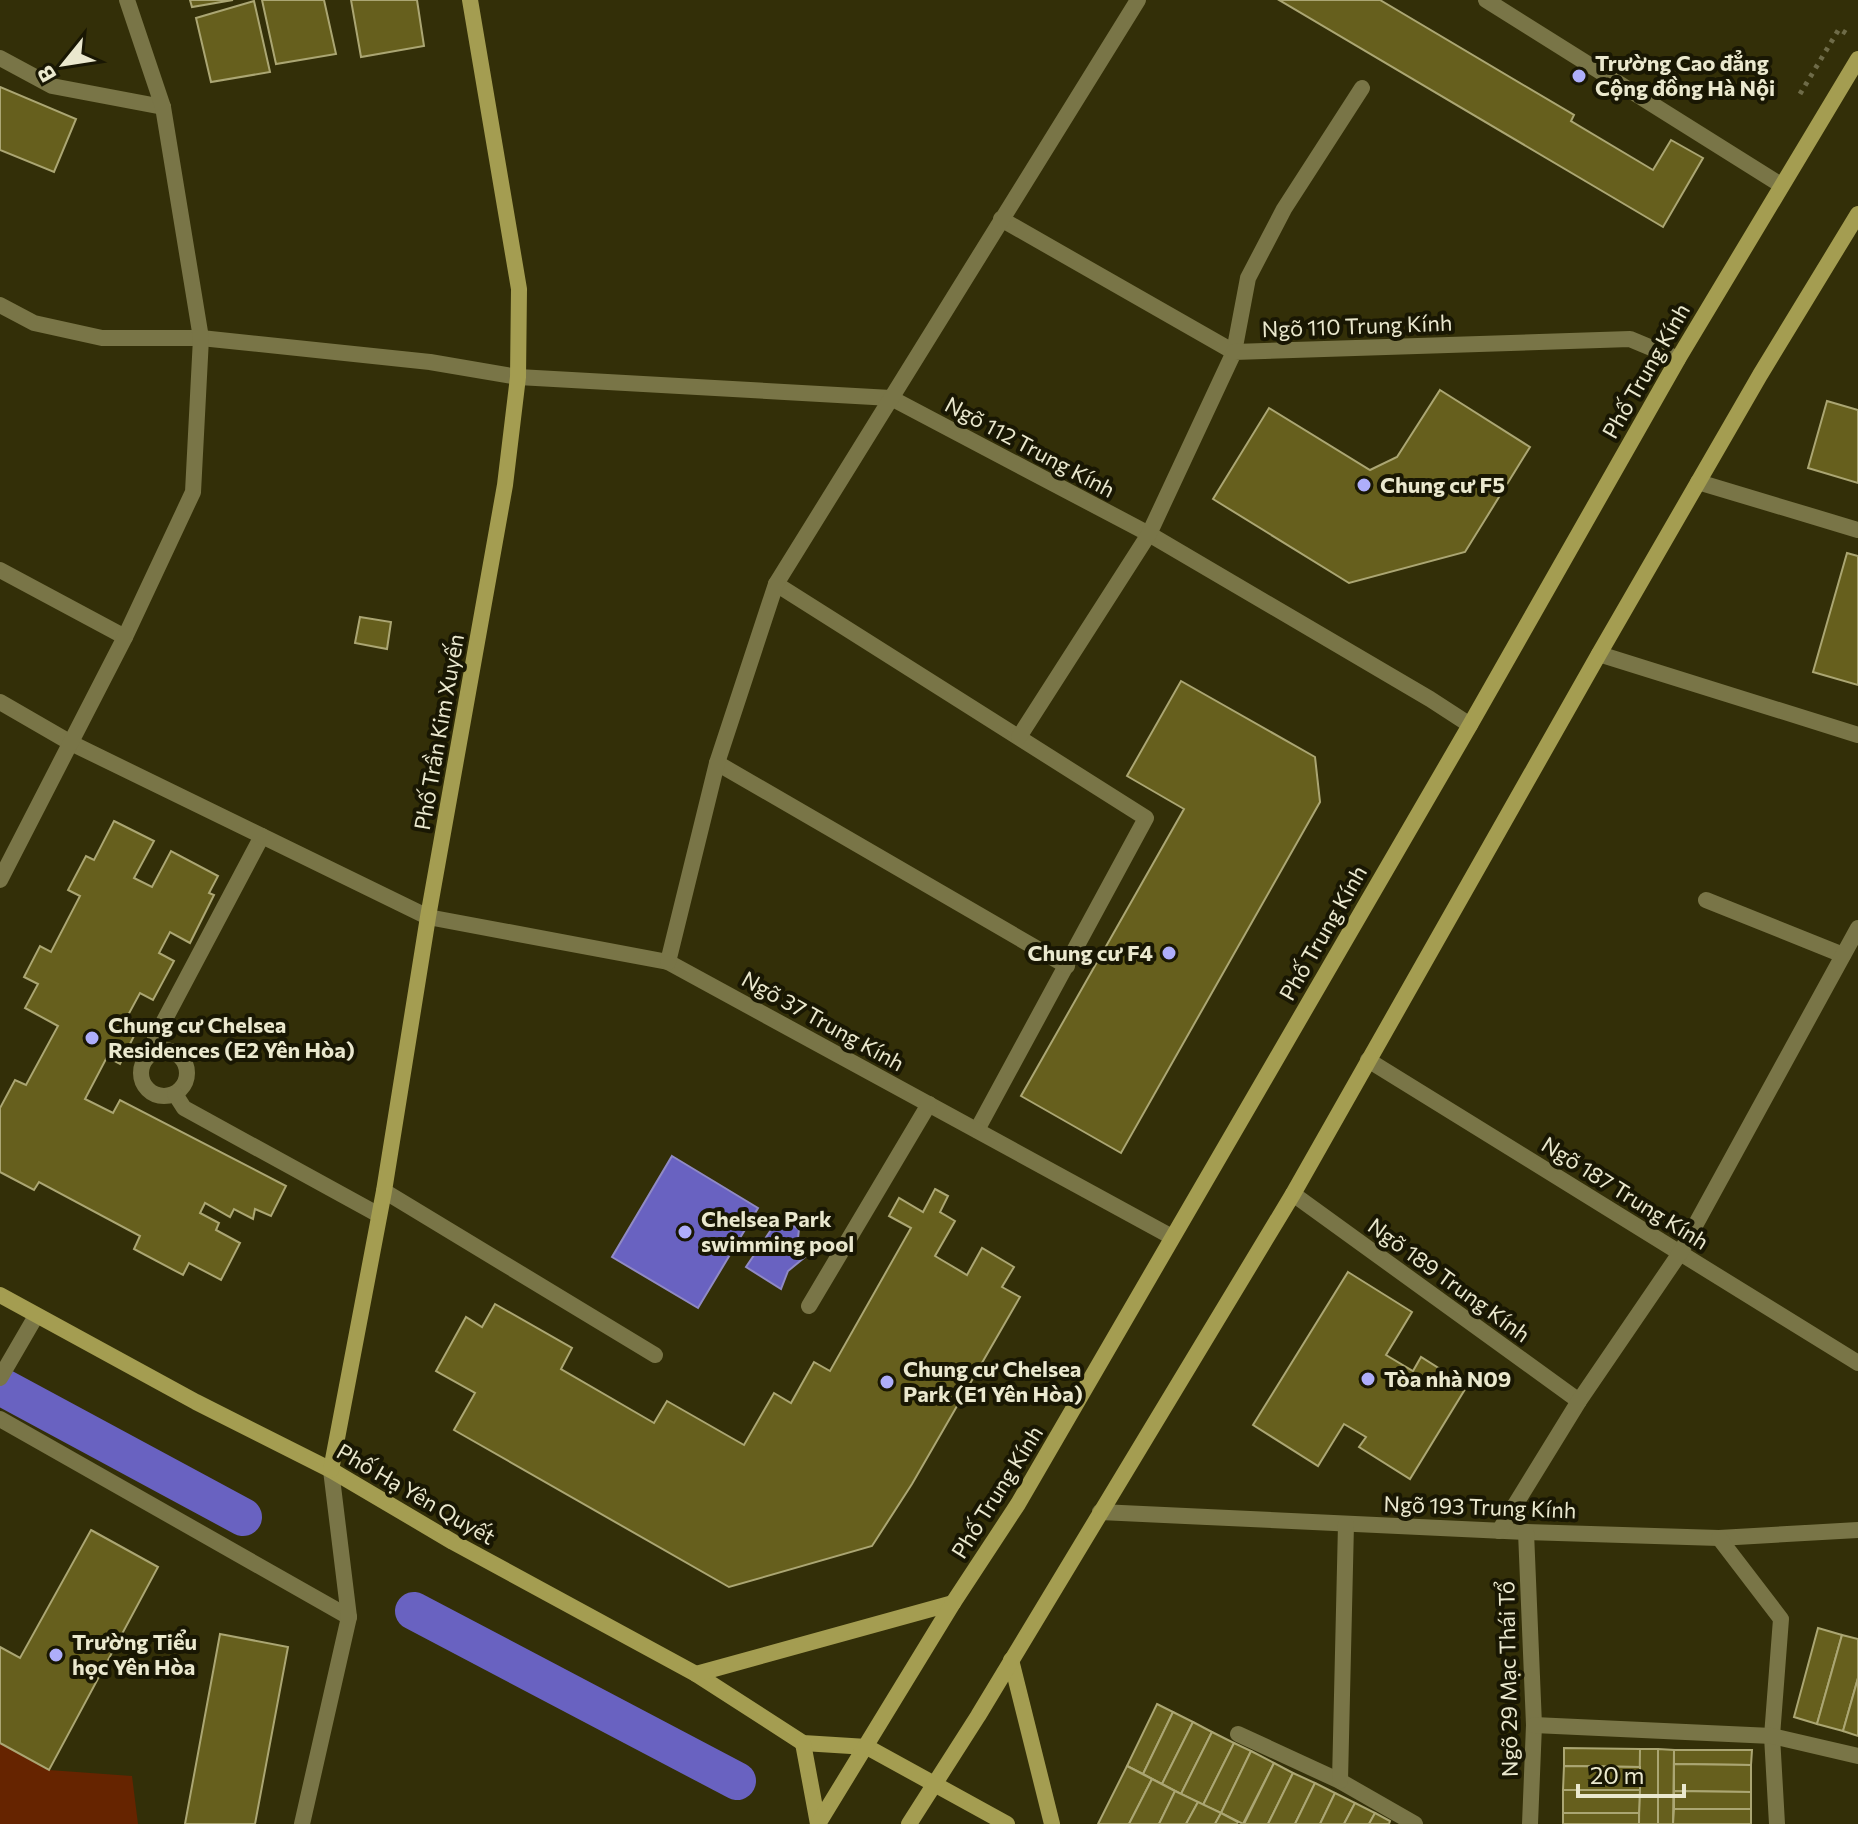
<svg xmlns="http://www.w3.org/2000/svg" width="1858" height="1824" font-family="Commissioner,sans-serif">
<rect width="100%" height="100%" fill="#332f08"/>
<path fill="#662400" d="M0 1743 49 1770 132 1776 138 1824H0Z"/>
<g fill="#6962c1" stroke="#908ac5" stroke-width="2">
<path d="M672 1156 758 1208 698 1308 612 1257Z"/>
<path d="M779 1218 799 1229 797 1247 805 1257 788 1271 781 1289 746 1267Z"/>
</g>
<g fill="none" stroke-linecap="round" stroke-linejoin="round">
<g stroke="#6962c1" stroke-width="38">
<path d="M0 1386 243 1517"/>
<path d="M414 1611 737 1781"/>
</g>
</g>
<g fill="#665f1d" stroke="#aba673" stroke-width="2">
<path d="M190 0H233L192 7Z"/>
<path d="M262 0H324L336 54 276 64Z"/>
<path d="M351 0H417L424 46 361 57Z"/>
<path d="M1279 0H1380L1574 115 1571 121 1653 170 1671 140 1703 158 1663 227Z"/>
<path d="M254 1 270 72 211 82 196 18Z"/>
<path d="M0 87 76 119 54 172 0 150Z"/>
<path d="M1440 390 1530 447 1465 552 1349 583 1213 499 1269 408 1370 470 1397 457Z"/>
<path d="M1827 401 1858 410V483L1808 468Z"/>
<path d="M1847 553 1858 556V685L1813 672Z"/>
<path d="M360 617 391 622 387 649 355 643Z"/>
<path d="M1181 681 1315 757 1320 802 1121 1153 1021 1096 1184 809 1127 776Z"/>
<path d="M114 821 154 841 134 878 152 887 171 851 218 876 209 893 214 895 190 943 170 932 159 953 174 961 153 1000 140 993 127 1017 140 1024 120 1064 107 1057 85 1099 113 1113 120 1100 286 1186 271 1216 255 1209 253 1219 234 1209 230 1217 205 1203 200 1213 219 1223 216 1230 240 1243 221 1280 189 1263 183 1275 134 1249 140 1236 39 1182 34 1190 0 1172V1108L15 1080 26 1085 58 1026 25 1008 38 984 24 977 40 946 51 952 80 896 68 890 86 856 94 860Z"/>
<path d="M935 1189 948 1196 940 1212 955 1221 935 1256 967 1275 982 1248 1014 1267 1002 1287 1020 1297 912 1484 872 1546 729 1587 454 1430 475 1393 436 1371 466 1317 482 1327 495 1304 572 1348 561 1369 654 1423 667 1401 744 1445 774 1393 791 1403 814 1362 830 1371 911 1228 889 1216 899 1198 923 1212Z"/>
<path d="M1348 1272 1412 1312 1386 1355 1413 1371 1421 1357 1467 1386 1410 1479 1359 1447 1366 1437 1344 1424 1318 1466 1253 1425Z"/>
<path d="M91 1530 158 1567 49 1770 0 1743V1647L20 1658Z"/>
<path d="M1818 1628 1842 1635 1817 1724 1794 1717Z"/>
<path d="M220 1634 288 1647 255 1824H185Z"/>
<path d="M1842 1635 1858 1639V1678L1843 1731 1817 1724Z"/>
<path d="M1858 1678V1736L1843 1731Z"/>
<path d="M1157 1704 1173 1712 1143 1774 1127 1766Z"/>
<path d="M1173 1712 1193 1722 1162 1784 1143 1774Z"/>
<path d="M1193 1722 1212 1732 1181 1794 1162 1784Z"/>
<path d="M1212 1732 1234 1743 1203 1805 1181 1794Z"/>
<path d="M1234 1743 1251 1751 1221 1813 1203 1805Z"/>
<path d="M1564 1748 1640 1749V1767L1564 1766Z"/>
<path d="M1640 1749H1658V1824H1639Z"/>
<path d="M1658 1749 1674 1750 1673 1824H1658Z"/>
<path d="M1674 1750H1752L1751 1765 1674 1764Z"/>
<path d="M1251 1751 1274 1763 1243 1824 1221 1813Z"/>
<path d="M1274 1763 1293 1773 1268 1824H1244Z"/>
<path d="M1674 1764 1751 1765V1792L1674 1791Z"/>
<path d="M1127 1766 1152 1779 1129 1824H1098Z"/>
<path d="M1564 1766 1640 1767V1790H1563Z"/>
<path d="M1293 1773 1315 1783 1295 1824H1268Z"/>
<path d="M1152 1779 1175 1791 1159 1824H1129Z"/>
<path d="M1315 1783 1335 1793 1320 1824H1295Z"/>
<path d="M1563 1790H1640L1639 1813H1563Z"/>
<path d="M1175 1791 1198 1802 1186 1824H1159Z"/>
<path d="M1674 1791 1751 1792V1809H1674Z"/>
<path d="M1335 1793 1355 1803 1344 1824H1320Z"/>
<path d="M1198 1802 1221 1813 1215 1824H1186Z"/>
<path d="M1355 1803 1375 1813 1369 1824H1344Z"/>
<path d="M1674 1809H1751V1824H1673Z"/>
<path d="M1221 1813 1238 1822 1237 1824H1215Z"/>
<path d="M1375 1813 1390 1821 1389 1824H1369Z"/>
<rect x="1563" y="1813" width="76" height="11"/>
</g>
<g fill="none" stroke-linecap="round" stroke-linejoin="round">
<path stroke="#6e6b48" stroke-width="5" stroke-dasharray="4 6" stroke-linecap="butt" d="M1800 94 1839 29 1849 35"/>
<g stroke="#797547" stroke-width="16">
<path d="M1486 0 1781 185"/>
<path d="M1001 219 1234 352 1248 278 1284 209 1362 88"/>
<path d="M1698 482 1858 530"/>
<path d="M1599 654 1858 735"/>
<path d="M1706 900 1843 955"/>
<circle cx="164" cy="1073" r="23"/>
<path d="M155 1052V1038L262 836"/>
<path d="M1368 1060 1858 1363"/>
<path d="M175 1094 184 1108 379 1215"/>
<path d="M1293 1194 1579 1401"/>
<path d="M0 1419 349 1617"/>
<path d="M1100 1512 1526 1532 1719 1538 1858 1530"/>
<path d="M1499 1531 1579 1401 1680 1253 1858 928"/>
<path d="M1526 1532 1534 1725 1530 1824"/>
<path d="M1719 1538 1781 1619 1772 1736 1777 1824"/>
<path d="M1534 1725 1772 1736 1858 1756"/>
<path d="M1238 1734 1340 1781 1415 1824"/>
<path d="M1340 1781 1346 1524"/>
</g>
<g stroke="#797547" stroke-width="16">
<path d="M0 58 52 86 163 107"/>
<path d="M0 305 34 323 102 338H201L430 362 518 377 891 398 1149 534 1430 699 1470 725"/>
<path d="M0 570 125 637"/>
<path d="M776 584 1146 818 977 1130"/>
<path d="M0 702 71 743 428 917 668 962 1172 1237"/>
<path d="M1019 737 1149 534 1234 352 1630 339 1678 359"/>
<path d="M717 763 1067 966"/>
<path d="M0 880 125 637 193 492 201 338 163 107 127 0"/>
<path d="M668 962 717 763 776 584 1138 0"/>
<path d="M384 1191 655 1355"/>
<path d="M809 1306 929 1104"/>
<path d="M0 1378 36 1316"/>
<path d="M302 1824 349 1617 331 1470"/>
</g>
<g stroke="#a49d51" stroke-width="16">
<path d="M0 1295 196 1402 331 1470 453 1542 696 1674 803 1743 867 1747 1007 1824"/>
<path d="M331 1470 384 1191 428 917 505 485 518 377 519 289 470 0"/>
<path d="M1011 1660 1052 1824"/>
<path d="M696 1674 953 1603"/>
<path d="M803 1743 818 1824"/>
<path d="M818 1824 953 1603 1018 1504 1470 725 1678 359 1858 59"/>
<path d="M909 1824 978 1716 1293 1194 1599 654 1760 375 1858 214"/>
</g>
</g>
<g fill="#aeaefa" stroke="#191703" stroke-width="3">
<circle cx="1579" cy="76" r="8"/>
<circle cx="1364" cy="485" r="8"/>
<circle cx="1169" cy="953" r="8"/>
<circle cx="92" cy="1038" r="8"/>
<circle cx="685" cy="1232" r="8"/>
<circle cx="1368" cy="1379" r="8"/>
<circle cx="887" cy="1382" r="8"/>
<circle cx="56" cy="1655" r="8"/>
</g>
<g text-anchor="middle" stroke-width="8" stroke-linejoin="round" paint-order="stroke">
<g font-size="22" font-weight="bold" fill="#eae8ce" stroke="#191703" text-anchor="start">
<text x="1595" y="71">Trường Cao đẳng<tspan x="1595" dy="25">Cộng đồng Hà Nội</tspan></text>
<text x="1380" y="493">Chung cư F5</text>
<text x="1153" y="961" text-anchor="end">Chung cư F4</text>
<text x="108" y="1033">Chung cư Chelsea<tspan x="108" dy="25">Residences (E2 Yên Hòa)</tspan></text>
<text x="701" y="1227">Chelsea Park<tspan x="701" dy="25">swimming pool</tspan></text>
<text x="903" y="1377">Chung cư Chelsea<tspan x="903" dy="25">Park (E1 Yên Hòa)</tspan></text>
<text x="1384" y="1387">Tòa nhà N09</text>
<text x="72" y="1650">Trường Tiểu<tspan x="72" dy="25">học Yên Hòa</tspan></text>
</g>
<g font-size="22" fill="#eae8ce" stroke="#191703">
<text transform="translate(1357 326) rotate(-2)" y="8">Ngõ 110 Trung Kính</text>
<text transform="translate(1646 371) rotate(-60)" y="8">Phố Trung Kính</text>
<text transform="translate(1030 447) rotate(28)" y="8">Ngõ 112 Trung Kính</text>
<text transform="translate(439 732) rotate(-80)" y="8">Phố Trần Kim Xuyến</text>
<text transform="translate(1323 933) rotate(-60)" y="8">Phố Trung Kính</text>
<text transform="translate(823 1021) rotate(29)" y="8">Ngõ 37 Trung Kính</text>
<text transform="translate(1625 1193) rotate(32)" y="8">Ngõ 187 Trung Kính</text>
<text transform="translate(1449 1280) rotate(36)" y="8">Ngõ 189 Trung Kính</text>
<text transform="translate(997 1492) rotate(-58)" y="8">Phố Trung Kính</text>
<text transform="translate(416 1494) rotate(30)" y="8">Phố Hạ Yên Quyết</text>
<text transform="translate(1480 1507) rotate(2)" y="8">Ngõ 193 Trung Kính</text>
<text transform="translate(1508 1679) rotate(-91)" y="8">Ngõ 29 Mạc Thái Tổ</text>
</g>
</g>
<g transform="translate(64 64) rotate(240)" stroke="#191703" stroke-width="6" paint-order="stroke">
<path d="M0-6L14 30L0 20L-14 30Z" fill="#eae8ce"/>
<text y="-12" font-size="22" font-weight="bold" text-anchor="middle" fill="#eae8ce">B</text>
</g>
<path d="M1578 1784v12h106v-12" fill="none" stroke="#eae8ce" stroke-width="4"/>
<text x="1590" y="1784" font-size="24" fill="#eae8ce" stroke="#191703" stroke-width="6" paint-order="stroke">20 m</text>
</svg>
